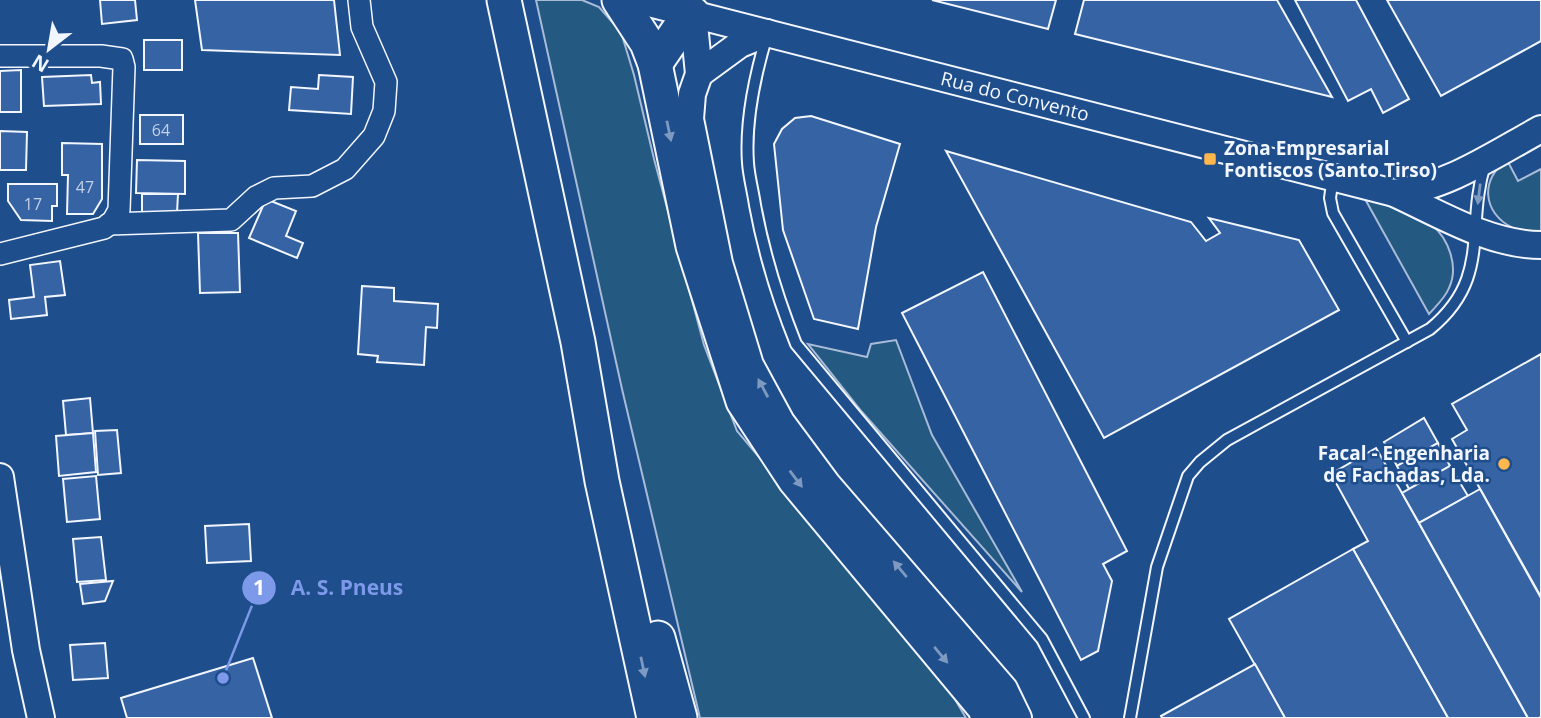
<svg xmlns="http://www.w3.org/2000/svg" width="1541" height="718" font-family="'Open Sans',sans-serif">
<rect width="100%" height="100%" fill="#1f4e8c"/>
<g fill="#245a82" stroke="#a8bbd7" stroke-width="2">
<path d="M536 0H582L599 7 621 32 634 75 654 159 704 345 737 431 936 667 966 718H700L622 389Z"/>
<path d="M1507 160 1518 181 1541 169V232C1531 232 1522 232 1513 228 1482 213 1480 179 1507 160Z"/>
<path d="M1365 199C1387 205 1413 210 1431 224 1449 239 1459 267 1449 288 1445 298 1436 306 1429 314Z"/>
<path d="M896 340 932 435 1022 592 862 412 808 344 867 357 871 344Z"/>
</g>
<g fill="#3563a3" stroke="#f2f6ff" stroke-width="2">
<path d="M100 0H135L137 20 102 24Z"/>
<path d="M195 0H334L340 55 202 50Z"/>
<path d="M932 0H1056L1048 29Z"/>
<path d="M1084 0H1277L1332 97 1075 34Z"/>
<path d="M1295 0H1356L1409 99 1383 113 1371 89 1348 101Z"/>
<path d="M1387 0H1541V41L1441 96Z"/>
<rect x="144" y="40" width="38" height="30"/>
<path d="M21 70V112H0V71Z"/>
<path d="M91 75 92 83 100 82 101 104 44 106 42 77Z"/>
<path d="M319 75 353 77 351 114 289 110 291 87 318 89Z"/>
<rect x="140" y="115" width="43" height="29"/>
<path d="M811 116 900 144 876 227 858 329 814 319 783 230 774 144 782 129 795 118Z"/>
<path d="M0 131 27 132 26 170H0Z"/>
<path d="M62 143 102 144V199L93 214H67L68 175H62Z"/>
<path d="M946 151 1191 222 1206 241 1220 233 1209 218 1299 240 1339 310 1104 438Z"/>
<path d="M137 160 185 161V194L136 193Z"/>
<path d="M8 184H57V206H52V221L21 220 8 201Z"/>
<path d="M142 194H178L177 213H142Z"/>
<path d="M266 199 296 211 286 236 303 243 297 258 249 238Z"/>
<path d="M198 233H238L240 292 200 293Z"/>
<path d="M60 261 65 295 45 297 47 315 11 319 9 300 34 297 30 265Z"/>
<path d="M983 272 1127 551 1103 564 1112 581 1098 651 1081 660 902 313Z"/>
<path d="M362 286 394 288V301L438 304 437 328 426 327 424 365 377 362 378 356 358 354Z"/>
<path d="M1541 354V597L1452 439 1467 430 1452 404Z"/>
<path d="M90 398 93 433 66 435 63 401Z"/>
<path d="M1424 418 1438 443 1397 466 1384 442Z"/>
<path d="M117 430 121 473 98 475 95 431Z"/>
<path d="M93 433 96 472 59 476 56 436Z"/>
<path d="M1438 443 1450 466 1409 489 1397 466Z"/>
<path d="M1376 448 1402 493 1528 718H1448L1353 549 1368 541 1331 474Z"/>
<path d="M1450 466 1468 496 1419 523 1402 493Z"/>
<path d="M96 476 100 519 67 522 63 479Z"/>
<path d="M1480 489 1541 598V717L1539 718H1528L1419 523Z"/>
<path d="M249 524 251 561 207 563 205 526Z"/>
<path d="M101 537 106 580 77 582 73 539Z"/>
<path d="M1353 549 1448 718H1285L1229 619Z"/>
<path d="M113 581 105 601 83 604 80 584Z"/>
<path d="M105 643 108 678 73 680 70 645Z"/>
<path d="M253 658 272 718H127L121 698Z"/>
<path d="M1255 664 1285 718H1162L1161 716Z"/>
</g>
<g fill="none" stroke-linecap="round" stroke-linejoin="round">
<defs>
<g id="service">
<path d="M767 35C755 75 745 121 748 163 749 177 753 191 755 205 764 254 778 299 796 344L1042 639 1084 718"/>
<path d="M1333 177 1330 198 1333 213 1407 342"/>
<path d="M1130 718 1157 567 1188 476 1200 462 1227 440 1430 329C1492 278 1465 229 1485 164"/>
</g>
<g id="minor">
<path d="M0 56H101L122 59 124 67 119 210 113 221 104 228 0 254"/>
<path d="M109 224 231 220 256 197 274 188 312 186 345 169 374 136 384 111 386 82 362 27 359 0"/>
</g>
<g id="tertiary">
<path d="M637 0 1394 193C1440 214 1490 245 1541 245"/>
<path d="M693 14 699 74 692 94 690 119 719 263 750 365 781 422 827 484 1004 689 1018 718"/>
<path d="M699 74 740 44 767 33"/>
<path d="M1394 193C1446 188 1495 154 1541 129"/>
<path d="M0 477 26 650 41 718"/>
</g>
<g id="primary">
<path d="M504 0 578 342 602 481 654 718"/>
<path d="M619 0 647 43 655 64 693 246 743 401 795 480 984 707 989 718"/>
<path d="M655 64 677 32 693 14"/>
<path d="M658 638 680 718"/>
</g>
</defs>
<use href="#service" stroke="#f2f6ff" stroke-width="14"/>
<use href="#minor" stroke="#f2f6ff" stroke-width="24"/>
<use href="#tertiary" stroke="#f2f6ff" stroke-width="30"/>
<use href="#primary" stroke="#f2f6ff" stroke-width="37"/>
<use href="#service" stroke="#1f4e8c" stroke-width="10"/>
<use href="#minor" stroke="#1f4e8c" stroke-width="21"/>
<use href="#tertiary" stroke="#1f4e8c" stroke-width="26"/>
<use href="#primary" stroke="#1f4e8c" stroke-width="33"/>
</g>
<defs><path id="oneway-solid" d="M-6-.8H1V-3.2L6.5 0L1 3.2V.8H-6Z" transform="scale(1.75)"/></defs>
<g fill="#7e9ac0">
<use href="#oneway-solid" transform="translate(669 131) rotate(78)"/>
<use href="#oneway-solid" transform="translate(1479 194) rotate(97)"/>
<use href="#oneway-solid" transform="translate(763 388) rotate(-118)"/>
<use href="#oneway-solid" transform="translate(796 479) rotate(53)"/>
<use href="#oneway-solid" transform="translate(900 569) rotate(-130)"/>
<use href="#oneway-solid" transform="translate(941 655) rotate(50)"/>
<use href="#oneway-solid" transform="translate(643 667) rotate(78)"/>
</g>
<g fill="#ffb74d" stroke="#1f4e8c" stroke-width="2.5">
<rect x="1203" y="152" width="14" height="14" rx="3.5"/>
<circle cx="1504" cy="464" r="7"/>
</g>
<g text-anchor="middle" stroke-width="5" stroke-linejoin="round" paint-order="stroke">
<g font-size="16" fill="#c3d1e8">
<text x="161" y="136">64</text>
<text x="85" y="193">47</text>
<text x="33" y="210">17</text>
</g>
<g font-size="19" fill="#f2f6ff" stroke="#1f4e8c">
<text transform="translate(1015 96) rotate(14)" y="7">Rua do Convento</text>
</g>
<g font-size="19" font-weight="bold" fill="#f2f6ff" stroke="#1f4e8c" text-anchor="start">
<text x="1224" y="155">Zona Empresarial<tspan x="1224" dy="22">Fontiscos (Santo Tirso)</tspan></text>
<text x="1490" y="460" text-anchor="end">Facal - Engenharia<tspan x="1490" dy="22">de Fachadas, Lda.</tspan></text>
</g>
</g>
<path fill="none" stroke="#7d9aea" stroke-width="2.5" d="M223 678L259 588"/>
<g fill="#7d9aea" stroke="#1f4e8c" stroke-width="2.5">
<circle cx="223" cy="678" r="7"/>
<circle cx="259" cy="588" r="18"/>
</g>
<g font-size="21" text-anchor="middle" font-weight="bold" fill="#fff">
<text x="259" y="595">1</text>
</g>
<g font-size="21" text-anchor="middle" font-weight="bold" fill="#7d9aea" stroke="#1f4e8c" stroke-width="5" stroke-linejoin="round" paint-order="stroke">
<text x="347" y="595">A. S. Pneus</text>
</g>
<g transform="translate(49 49) rotate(211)" stroke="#1f4e8c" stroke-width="5" paint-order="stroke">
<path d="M0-5L12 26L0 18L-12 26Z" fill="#f2f6ff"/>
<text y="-10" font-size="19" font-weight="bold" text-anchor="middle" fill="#f2f6ff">N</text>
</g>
</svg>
